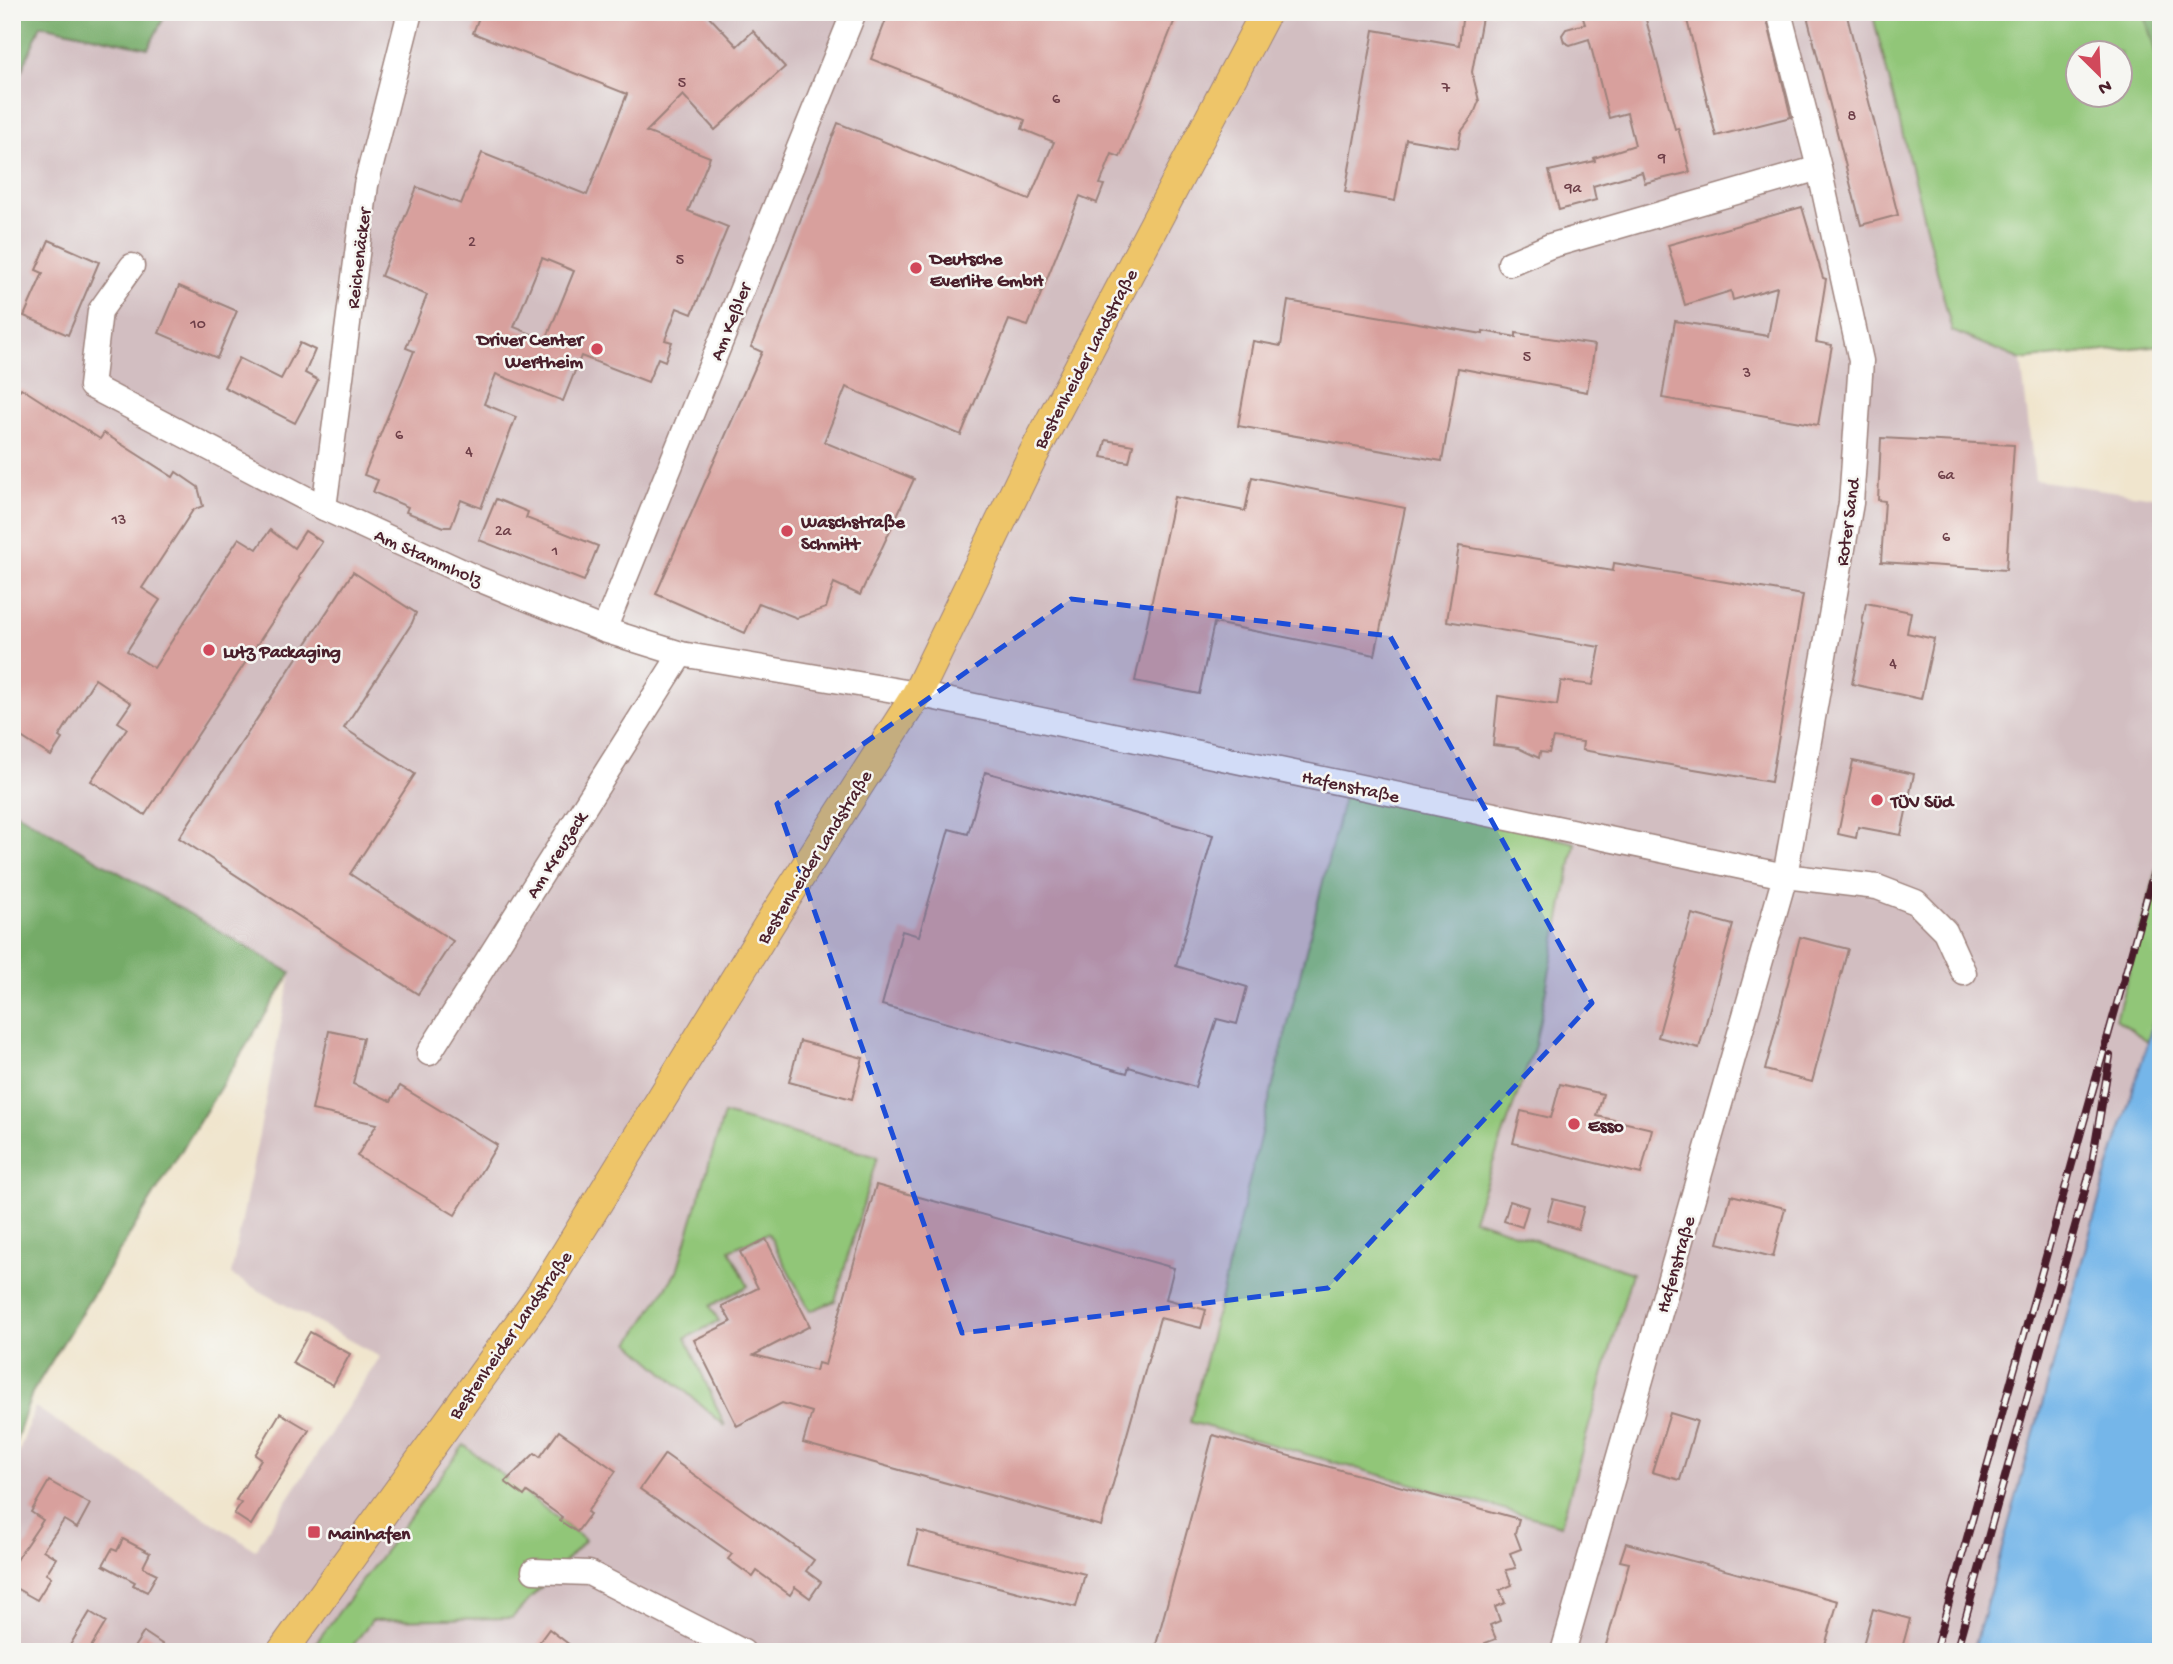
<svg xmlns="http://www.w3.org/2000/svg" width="2173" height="1664" font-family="'Gochi Hand',sans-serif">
<rect width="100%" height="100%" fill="#f6f6f2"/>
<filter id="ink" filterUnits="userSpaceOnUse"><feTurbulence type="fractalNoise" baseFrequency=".0143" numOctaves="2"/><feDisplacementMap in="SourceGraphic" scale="14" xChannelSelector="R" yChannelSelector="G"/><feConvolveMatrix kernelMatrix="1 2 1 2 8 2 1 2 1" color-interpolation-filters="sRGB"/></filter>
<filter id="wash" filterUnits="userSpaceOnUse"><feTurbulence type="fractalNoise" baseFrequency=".00686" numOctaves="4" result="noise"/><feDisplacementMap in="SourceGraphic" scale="28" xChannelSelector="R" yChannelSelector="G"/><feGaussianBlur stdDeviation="1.57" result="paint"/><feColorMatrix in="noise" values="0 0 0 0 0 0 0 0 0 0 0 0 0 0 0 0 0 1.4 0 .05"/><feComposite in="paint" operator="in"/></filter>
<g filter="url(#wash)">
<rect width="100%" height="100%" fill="#f0e5cd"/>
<path fill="#d2bec1" d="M167 12H236L244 16 246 12H1872L1952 331 2021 360 2035 480 2161 498V855L2116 1018 2148 1041 1973 1652H12V1471L35 1407 255 1550 380 1357 231 1275 291 973 12 810V93L41 25 148 48Z"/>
<g fill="#91c678" stroke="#6e7252" stroke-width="2" fill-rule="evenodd">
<path d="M1872 12H2144L2161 72V345L2021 360 1952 331ZM2078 52H2120V94H2078Z"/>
<path d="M1347 784 1575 843 1535 1045 1473 1219 1632 1273 1561 1525 1190 1422Z"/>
<path d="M2161 855V990L2148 1041 2116 1019Z"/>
<path d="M724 1114 877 1157 835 1301 810 1311 768 1233 730 1250 748 1286 710 1306 719 1321 686 1338 725 1426 630 1343 677 1271Z"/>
<path d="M464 1445 585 1540 512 1618 372 1620 348 1652H309Z"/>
</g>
<g fill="#74ab68" stroke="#5f654a" stroke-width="2">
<path d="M12 12H167L148 48 41 25 12 93Z"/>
<path d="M2144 12H2161V72Z"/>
<path d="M12 810 291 973 32 1393 12 1453Z"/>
</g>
<path fill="#74b6e9" stroke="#5f6a8a" stroke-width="2" d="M2161 990V1652H1973L2102 1189 2148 1041Z"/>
<g id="blocks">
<g fill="#d8a09d" fill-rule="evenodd">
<path d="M481 12H705L737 46 753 31 785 67 715 130 683 95 646 132 710 157 688 211 728 227 692 314 677 308 665 340 672 342 665 361 658 358 648 382 581 356 563 401 496 374 484 404 516 417 481 508 461 500 451 527H444L406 512 408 507 373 492 378 480 364 475 414 351 406 348 427 295 381 276 417 187 461 204 482 153 587 195 627 94 473 33ZM542 258 574 271 546 340 514 327Z"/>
<path d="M889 12H1178L1120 157 1112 154 1100 184 1104 185 1097 203 1080 196 1028 326 1009 320 961 435 846 387 824 442 914 479 860 595 834 583 826 608 797 618 759 603 745 633 656 594 762 352 751 347 838 123 1029 200 1054 142 1022 129 1025 120 871 59Z"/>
<path d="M1463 12H1483L1472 72 1479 101 1473 116 1461 132 1458 148 1406 139 1395 201 1345 192 1374 30 1459 45Z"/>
<path d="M1581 12H1644L1675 129 1678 128 1690 172 1645 183 1642 172 1593 186 1596 200 1559 210 1549 171 1595 161 1594 158 1635 145 1627 113 1609 118 1589 39 1570 45 1564 42 1562 35 1566 29 1585 24Z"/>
<path d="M1685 12H1765L1791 117 1716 136Z"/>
<path d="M1806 12H1846L1898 215 1861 225Z"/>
<path d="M1802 207 1823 278 1826 279 1816 342 1832 345 1818 425 1662 398 1675 321 1768 336 1777 287 1733 300 1731 291 1685 305 1668 245Z"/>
<path d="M49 240 99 262 68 335 24 316 43 273 36 270Z"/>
<path d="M179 286 237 311 217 358 159 333Z"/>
<path d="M1288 301 1483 334V331L1516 337V333L1595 345 1587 392 1458 368 1442 461 1238 426 1253 341 1281 346Z"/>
<path d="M300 343 315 350 305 373 318 380 295 423 224 387 239 358 281 379Z"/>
<path d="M12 387 19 391 21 388 100 439 104 433 173 477 176 472 198 487 203 506 193 510 142 588 160 600 127 651 154 668 239 538 257 549 270 530 294 548 305 531 322 542 299 577 301 578 145 815 91 781 127 728 118 722 131 703 95 679 59 737 62 739 51 756 12 731Z"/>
<path d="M1881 438 2014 445 2006 570 1881 562 1885 501 1878 500Z"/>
<path d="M1106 440 1133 445 1129 462 1102 457Z"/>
<path d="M1252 477 1405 508 1375 655 1214 623 1199 694 1135 681 1174 497 1245 511Z"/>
<path d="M496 499 528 512 526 518 598 546 584 581 479 540Z"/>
<path d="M1459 546 1613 571 1614 563 1803 595 1771 782 1582 750 1583 742 1553 738 1549 753 1540 752 1539 758 1518 748 1493 745 1498 696 1557 705 1561 681 1593 685 1600 647 1447 621Z"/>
<path d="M353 572 416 613 412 623 344 728 415 774 350 874 453 941 418 994 179 838Z"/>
<path d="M1866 603 1911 612 1907 633 1934 639 1921 699 1852 684 1864 624 1862 623Z"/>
<path d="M1853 761 1914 774 1901 835 1858 827 1856 838 1838 834Z"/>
<path d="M985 772 1213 835 1176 966 1247 987 1237 1024 1217 1019 1195 1087 1129 1067 1127 1073 882 1005 902 931 919 936 949 829 968 834Z"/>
<path d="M1692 914 1733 925 1699 1048 1658 1037Z"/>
<path d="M1800 937 1848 949 1812 1082 1765 1070Z"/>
<path d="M329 1031 363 1038 353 1084 391 1101 400 1086 497 1145 455 1215 357 1156 377 1124 312 1110Z"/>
<path d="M800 1041 863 1058 852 1099 789 1082Z"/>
<path d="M1560 1084 1603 1094 1597 1116 1652 1129 1641 1174 1513 1143 1521 1111 1551 1118Z"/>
<path d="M876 1185 1174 1268 1166 1299 1206 1310 1201 1328 1160 1318 1101 1526 803 1443 812 1412 782 1403 737 1426 694 1340 731 1322 722 1306 758 1288 740 1252 766 1239 810 1326 754 1355 816 1371 818 1363 825 1365Z"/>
<path d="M1731 1195 1785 1208 1773 1257 1718 1243Z"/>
<path d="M1553 1199 1584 1207 1578 1229 1547 1220Z"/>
<path d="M1510 1201 1528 1207 1522 1227 1504 1221Z"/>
<path d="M310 1332 350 1354 333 1385 292 1363Z"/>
<path d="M280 1413 309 1430 251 1525 234 1514 241 1503 236 1500 261 1459 255 1455Z"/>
<path d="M1670 1413 1697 1421 1680 1480 1652 1472Z"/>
<path d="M559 1431 616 1471 587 1512 590 1514 577 1532 560 1521 562 1517 527 1492 524 1496 505 1482 535 1453 540 1457Z"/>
<path d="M1213 1435 1519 1519 1515 1533 1521 1549 1510 1553 1516 1568 1506 1570 1512 1585 1500 1590 1505 1603 1495 1607 1500 1621 1490 1625 1496 1639 1485 1643 1488 1652H1154Z"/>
<path d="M665 1454 814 1560 806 1571 821 1582 810 1598 795 1587 790 1595 757 1571 753 1577 728 1559 732 1554 640 1489Z"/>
<path d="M49 1481 90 1504 77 1528 64 1520 43 1550 56 1558 46 1574 51 1577 37 1600 12 1586V1566L43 1520 31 1512Z"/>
<path d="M918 1531 1085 1574 1076 1607 909 1564Z"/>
<path d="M123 1539 150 1553 143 1567 157 1574 147 1592 133 1585 135 1582 103 1565 112 1549 117 1551Z"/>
<path d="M1626 1543 1838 1601 1823 1652H1604L1629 1563 1620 1561Z"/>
<path d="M1873 1609 1910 1619 1901 1652H1861Z"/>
<path d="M90 1612 106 1622 88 1652H66Z"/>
<path d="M549 1629 579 1652H532Z"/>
<path d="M144 1632 174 1652H131Z"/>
</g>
</g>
</g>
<g filter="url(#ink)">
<use href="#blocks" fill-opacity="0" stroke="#9d827c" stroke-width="2"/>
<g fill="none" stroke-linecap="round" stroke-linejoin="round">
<defs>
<g id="minor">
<path d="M1779 12 1819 168 1861 361 1851 503 1785 876 1877 887 1916 902 1945 931 1964 973"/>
<path d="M1510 263 1550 246 1819 168"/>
<path d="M132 266 100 311 91 386 324 508 476 578 604 630 681 654 917 694 1785 876 1563 1652"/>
<path d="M324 508 366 185 410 12"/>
<path d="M604 630 854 12"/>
<path d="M429 1053 681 654"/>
<path d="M534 1571 589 1573 743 1652"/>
</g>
<path id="major" d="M282 1652 541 1294 775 915 917 694 1032 457 1266 12"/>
</defs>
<use href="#minor" stroke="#9d827c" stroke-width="27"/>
<use href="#major" stroke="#9d827c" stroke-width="32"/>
<use href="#minor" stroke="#fff" stroke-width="24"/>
<use href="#major" stroke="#eec569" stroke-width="30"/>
<defs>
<g id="rail">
<path d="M1935 1652 2161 847"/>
<path d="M1956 1652 2091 1169 2110 1056"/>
</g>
</defs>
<use href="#rail" stroke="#4a1f2b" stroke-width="8"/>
<use href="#rail" stroke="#f6f6f2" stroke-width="5" stroke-dasharray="16" stroke-linecap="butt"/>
</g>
</g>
<path fill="#1d4ed8" fill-opacity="0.2" stroke="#1d4ed8" stroke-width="5" stroke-dasharray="14 9" stroke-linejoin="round" d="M1071 599 1390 636 1592 1003 1328 1288 962 1333 777 804Z"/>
<g fill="#d1495b" stroke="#f6f6f2" stroke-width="2.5">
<circle cx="916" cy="268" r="7"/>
<circle cx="597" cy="349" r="7"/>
<circle cx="787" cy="531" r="7"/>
<circle cx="209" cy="650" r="7"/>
<circle cx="1877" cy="800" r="7"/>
<circle cx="1574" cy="1124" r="7"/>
<rect x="307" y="1525" width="14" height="14" rx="3.5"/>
</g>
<g text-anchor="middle" stroke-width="5" stroke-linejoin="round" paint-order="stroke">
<g font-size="16" fill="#6e3f48">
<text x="682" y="87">5</text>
<text x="1446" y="92">7</text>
<text x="1056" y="103">6</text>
<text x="1852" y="120">8</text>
<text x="1662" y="162">9</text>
<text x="1573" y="192">9a</text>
<text x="472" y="246">2</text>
<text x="680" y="264">5</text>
<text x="198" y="328">10</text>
<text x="1527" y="361">5</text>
<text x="1747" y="377">3</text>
<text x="399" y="439">6</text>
<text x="469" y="456">4</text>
<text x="1946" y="479">6a</text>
<text x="119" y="524">13</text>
<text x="503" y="535">2a</text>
<text x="1946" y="541">6</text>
<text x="555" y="555">1</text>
<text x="1893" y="668">4</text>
</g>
<g font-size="19" font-weight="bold" fill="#4a1f2b" stroke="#f6f6f2" text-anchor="start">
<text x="930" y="264">Deutsche<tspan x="930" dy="22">Everlite GmbH</tspan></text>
<text x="583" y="345" text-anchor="end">Driver Center<tspan x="583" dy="22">Wertheim</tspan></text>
<text x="801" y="527">Waschstraße<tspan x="801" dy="22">Schmitt</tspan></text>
<text x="223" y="657">Lutz Packaging</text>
<text x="1891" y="807">TÜV Süd</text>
<text x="1588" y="1131">Esso</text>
<text x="328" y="1539">Mainhafen</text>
</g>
<g font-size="19" fill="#4a1f2b" stroke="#f6f6f2">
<text transform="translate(357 258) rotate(-83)" y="7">Reichenäcker</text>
<text transform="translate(729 321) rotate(-68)" y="7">Am Keßler</text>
<text transform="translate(1084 358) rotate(-62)" y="7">Bestenheider Landstraße</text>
<text transform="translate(1846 522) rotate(-82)" y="7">Roter Sand</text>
<text transform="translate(429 556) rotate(24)" y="7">Am Stammholz</text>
<text transform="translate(1351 785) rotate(12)" y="7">Hafenstraße</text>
<text transform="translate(555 854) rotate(-58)" y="7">Am Kreuzeck</text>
<text transform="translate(813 856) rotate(-58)" y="7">Bestenheider Landstraße</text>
<text transform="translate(1674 1264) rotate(-74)" y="7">Hafenstraße</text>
<text transform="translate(509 1334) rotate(-55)" y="7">Bestenheider Landstraße</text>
</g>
</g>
<rect width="2173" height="1664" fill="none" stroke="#f6f6f2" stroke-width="42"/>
<g transform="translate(2099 74) rotate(156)"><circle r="33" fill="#f6f6f2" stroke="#b1a0a2" stroke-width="2"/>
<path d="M0-5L12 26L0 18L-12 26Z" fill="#d1495b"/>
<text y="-10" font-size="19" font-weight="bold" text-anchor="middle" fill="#4a1f2b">N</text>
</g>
</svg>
